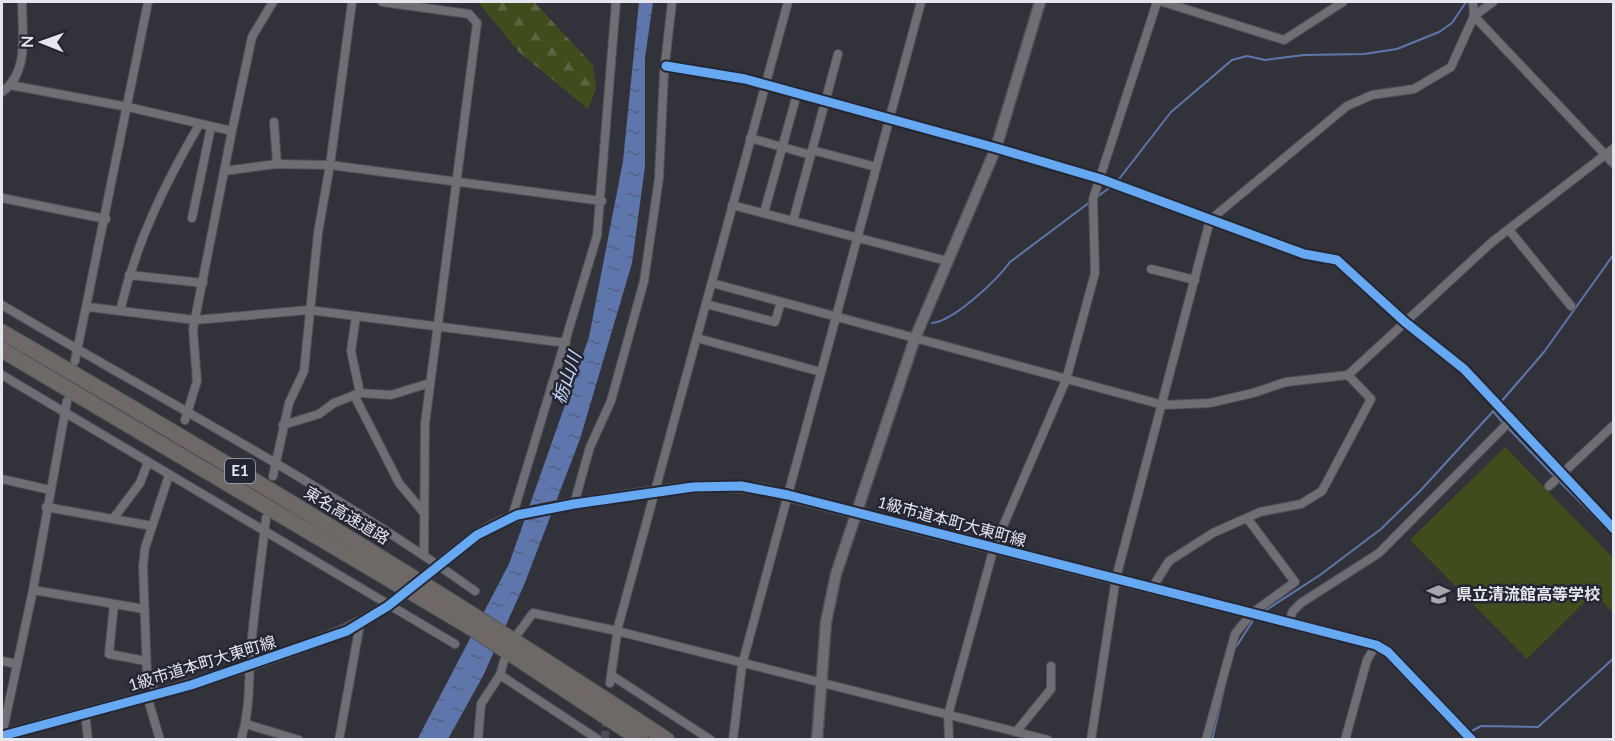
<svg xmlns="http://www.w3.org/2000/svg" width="1615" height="741" font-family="Lato,'Noto Sans JP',sans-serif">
<defs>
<pattern id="forest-firs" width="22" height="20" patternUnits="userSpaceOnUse" patternTransform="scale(1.5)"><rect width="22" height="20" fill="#414c1d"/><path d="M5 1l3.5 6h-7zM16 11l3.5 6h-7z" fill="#5c663e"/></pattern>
<pattern id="water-ripples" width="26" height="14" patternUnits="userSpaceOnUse" patternTransform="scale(1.5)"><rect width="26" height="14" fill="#5f76ac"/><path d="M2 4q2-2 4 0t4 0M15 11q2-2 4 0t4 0" fill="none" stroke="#53607f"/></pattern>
</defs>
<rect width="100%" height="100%" fill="#32333a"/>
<path fill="url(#forest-firs)" d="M478 2H534L593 65 596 89 588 109 519 52Z"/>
<path fill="#414c1d" d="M1505 447 1613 558V613L1594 593 1527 659 1410 540Z"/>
<path fill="url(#water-ripples)" d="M639 2H653L645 58V166L632 263 580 439 524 585 483 676 448 739 417 740 509 564 589 337 623 161Z"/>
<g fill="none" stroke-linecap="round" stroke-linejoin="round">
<g stroke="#5f76ac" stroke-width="2">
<path d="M1116 183 1171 112 1232 60 1247 56 1265 60 1304 55 1364 54 1397 49 1439 32 1452 23 1466 2"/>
<path d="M1097 197 1112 186"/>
<path d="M932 323C954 321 997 280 1010 262L1090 202"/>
<path d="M1500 403 1544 352 1614 254"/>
<path d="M1493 411 1503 423"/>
<path d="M1507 427 1555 477"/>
<path d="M1559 481 1614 536"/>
<path d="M1263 612 1320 575 1381 529 1420 491 1497 407"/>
<path d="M1236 647 1254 619"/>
<path d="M1470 732 1481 726 1538 727 1614 658"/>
<path d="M1212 740 1226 681"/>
</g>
<path stroke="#4d4e55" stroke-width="8" stroke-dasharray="8 4" stroke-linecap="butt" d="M605 739 607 715"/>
<defs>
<g id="minor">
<path d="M382 2 469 14 477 23 425 424 424 555"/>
<path d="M1163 2 1284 40 1343 2"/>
<path d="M1473 2 1474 16 1614 164"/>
<path d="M666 66 745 79 996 148 1101 179 1304 254 1337 260 1405 322 1464 369 1614 529"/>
<path d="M10 85 128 107 232 131"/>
<path d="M2 92C30 72 22 32 22 2"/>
<path d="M274 122 277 164"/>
<path d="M750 138 811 155"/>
<path d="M812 150 876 167"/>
<path d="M224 171 277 164 330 165 602 201"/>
<path d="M2 198 106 219"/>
<path d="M732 205 947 261"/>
<path d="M764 213 797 94"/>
<path d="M192 218 211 127"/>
<path d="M793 221 838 54"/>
<path d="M1509 230 1571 306"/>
<path d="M1151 269 1195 280"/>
<path d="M129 275 203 283"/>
<path d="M712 283 1163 405 1210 403 1253 393 1286 382 1348 375 1492 242 1614 148"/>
<path d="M706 304 775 322 781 302"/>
<path d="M2 305C160 399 325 484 475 591"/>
<path d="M88 307 195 320 309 310 566 343"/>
<path d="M120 311C136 243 164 185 199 125"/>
<path d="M356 316 351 351 360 393"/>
<path d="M697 338 821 372"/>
<path d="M75 361 148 2"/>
<path d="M2 375 455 644"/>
<path d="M354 395 399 483 424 513"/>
<path d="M185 420 197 381 193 329 232 131 252 37 273 2"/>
<path d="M283 425 319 414 334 403 360 393 391 395 430 383"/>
<path d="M273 476 289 403 304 371 318 233 330 165 352 2"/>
<path d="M2 479 50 490"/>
<path d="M1549 486 1614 425"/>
<path d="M574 504 590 447 611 401 644 281 659 178 664 73 672 2"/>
<path d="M46 507 152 526"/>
<path d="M512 517 597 236 616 2"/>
<path d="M113 519 140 483 148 462"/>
<path d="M1152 588 1169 561 1213 533 1260 512 1301 504 1322 491 1371 399 1348 375"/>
<path d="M33 590 144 609"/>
<path d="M114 604 109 654 146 661"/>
<path d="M1288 623 1293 611 1301 603 1379 553 1510 421"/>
<path d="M519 632 533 613 617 631 1048 740"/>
<path d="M2 661 17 664"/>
<path d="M500 675 599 740"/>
<path d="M611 675 711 740"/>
<path d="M610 683 618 627 788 2"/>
<path d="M156 694 147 674 143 567 145 548 169 475"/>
<path d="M147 696 160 740"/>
<path d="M85 712 88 740"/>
<path d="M246 724 299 740"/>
<path d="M1016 732 1051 689V666"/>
<path d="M2 735 33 590 67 401"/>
<path d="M241 740C251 707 248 680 251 647 255 604 261 561 266 518"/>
<path d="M339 740 360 624"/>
<path d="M478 740 481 704 500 675 504 661"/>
<path d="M733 740 742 665 921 2"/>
<path d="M949 740 948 715 994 547 1066 380 1095 273 1093 199 1157 2"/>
<path d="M1091 740 1116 578 1210 220 1347 106 1372 95 1414 89 1451 67 1474 16 1493 2"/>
<path d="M1206 740 1235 634 1252 613 1295 582 1247 518"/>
<path d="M1345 740 1367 660 1376 645"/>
</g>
<g id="tertiary">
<path d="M428 574C452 555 475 533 503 521 530 509 563 506 592 501 647 493 705 481 761 489L1376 645 1388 652 1472 740"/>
<path d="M2 736C93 710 185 689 274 657 323 639 359 628 401 596"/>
<path d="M817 740 826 622 836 574 915 338 996 148 1040 2"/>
</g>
<g id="motorway">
<path d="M2 332C227 462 449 596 667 740"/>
<path d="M2 350 470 627 641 740"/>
</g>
</defs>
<use href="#minor" stroke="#4f5057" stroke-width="10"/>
<use href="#tertiary" stroke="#4f5057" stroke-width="13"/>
<use href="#motorway" stroke="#4f5057" stroke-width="17"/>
<use href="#minor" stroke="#6e6e74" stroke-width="8"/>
<use href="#tertiary" stroke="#6e6e74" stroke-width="10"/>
<use href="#motorway" stroke="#6e6966" stroke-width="15"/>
<defs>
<g id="cycleway">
<path d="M666 66 745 79 996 148 1101 179 1304 254 1337 260 1405 322 1464 369 1614 529"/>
<path d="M2 736 191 685 347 631 388 606 477 535 517 515 574 504 693 487 741 486 788 495 1376 645 1388 652 1472 740"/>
</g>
</defs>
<use href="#cycleway" stroke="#252633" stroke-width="13"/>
<use href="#cycleway" stroke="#66a8f1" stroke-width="9"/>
</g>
<defs>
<symbol id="school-bare" viewBox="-9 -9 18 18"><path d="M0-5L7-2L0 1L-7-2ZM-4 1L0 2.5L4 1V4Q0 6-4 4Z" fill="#a6a7af" stroke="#252633" stroke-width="2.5" paint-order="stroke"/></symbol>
</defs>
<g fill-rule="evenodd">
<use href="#school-bare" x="1422" y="578" width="33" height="33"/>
</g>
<g text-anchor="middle" stroke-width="5" stroke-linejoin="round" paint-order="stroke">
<rect fill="#252633" stroke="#abacb6" stroke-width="1.5" x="225" y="459" width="30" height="24" rx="4.5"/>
<g font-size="15" font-weight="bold" fill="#e5e6ee">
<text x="240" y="476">E1</text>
</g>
<g font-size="16" fill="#e5e6ee" stroke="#252633">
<text transform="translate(347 515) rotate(31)" y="6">東名高速道路</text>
<text transform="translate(952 521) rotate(15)" y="6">1級市道本町大東町線</text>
<text transform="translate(202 663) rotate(-17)" y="6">1級市道本町大東町線</text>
</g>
<g font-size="16" font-weight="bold" fill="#e5e6ee" stroke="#252633" text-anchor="start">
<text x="1456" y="600">県立清流館高等学校</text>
</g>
<g font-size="18" font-style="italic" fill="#c4d5f6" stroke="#252633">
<text transform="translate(567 378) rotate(-71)" y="6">栃山川</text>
</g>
</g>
<rect width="1615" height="741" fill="none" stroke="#e5e6ee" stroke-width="6"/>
<g transform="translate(42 42) rotate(271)" stroke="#252633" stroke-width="4.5" paint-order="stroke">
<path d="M0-4.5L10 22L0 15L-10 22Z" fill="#e5e6ee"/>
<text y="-9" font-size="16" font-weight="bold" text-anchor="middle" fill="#e5e6ee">N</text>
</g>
</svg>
